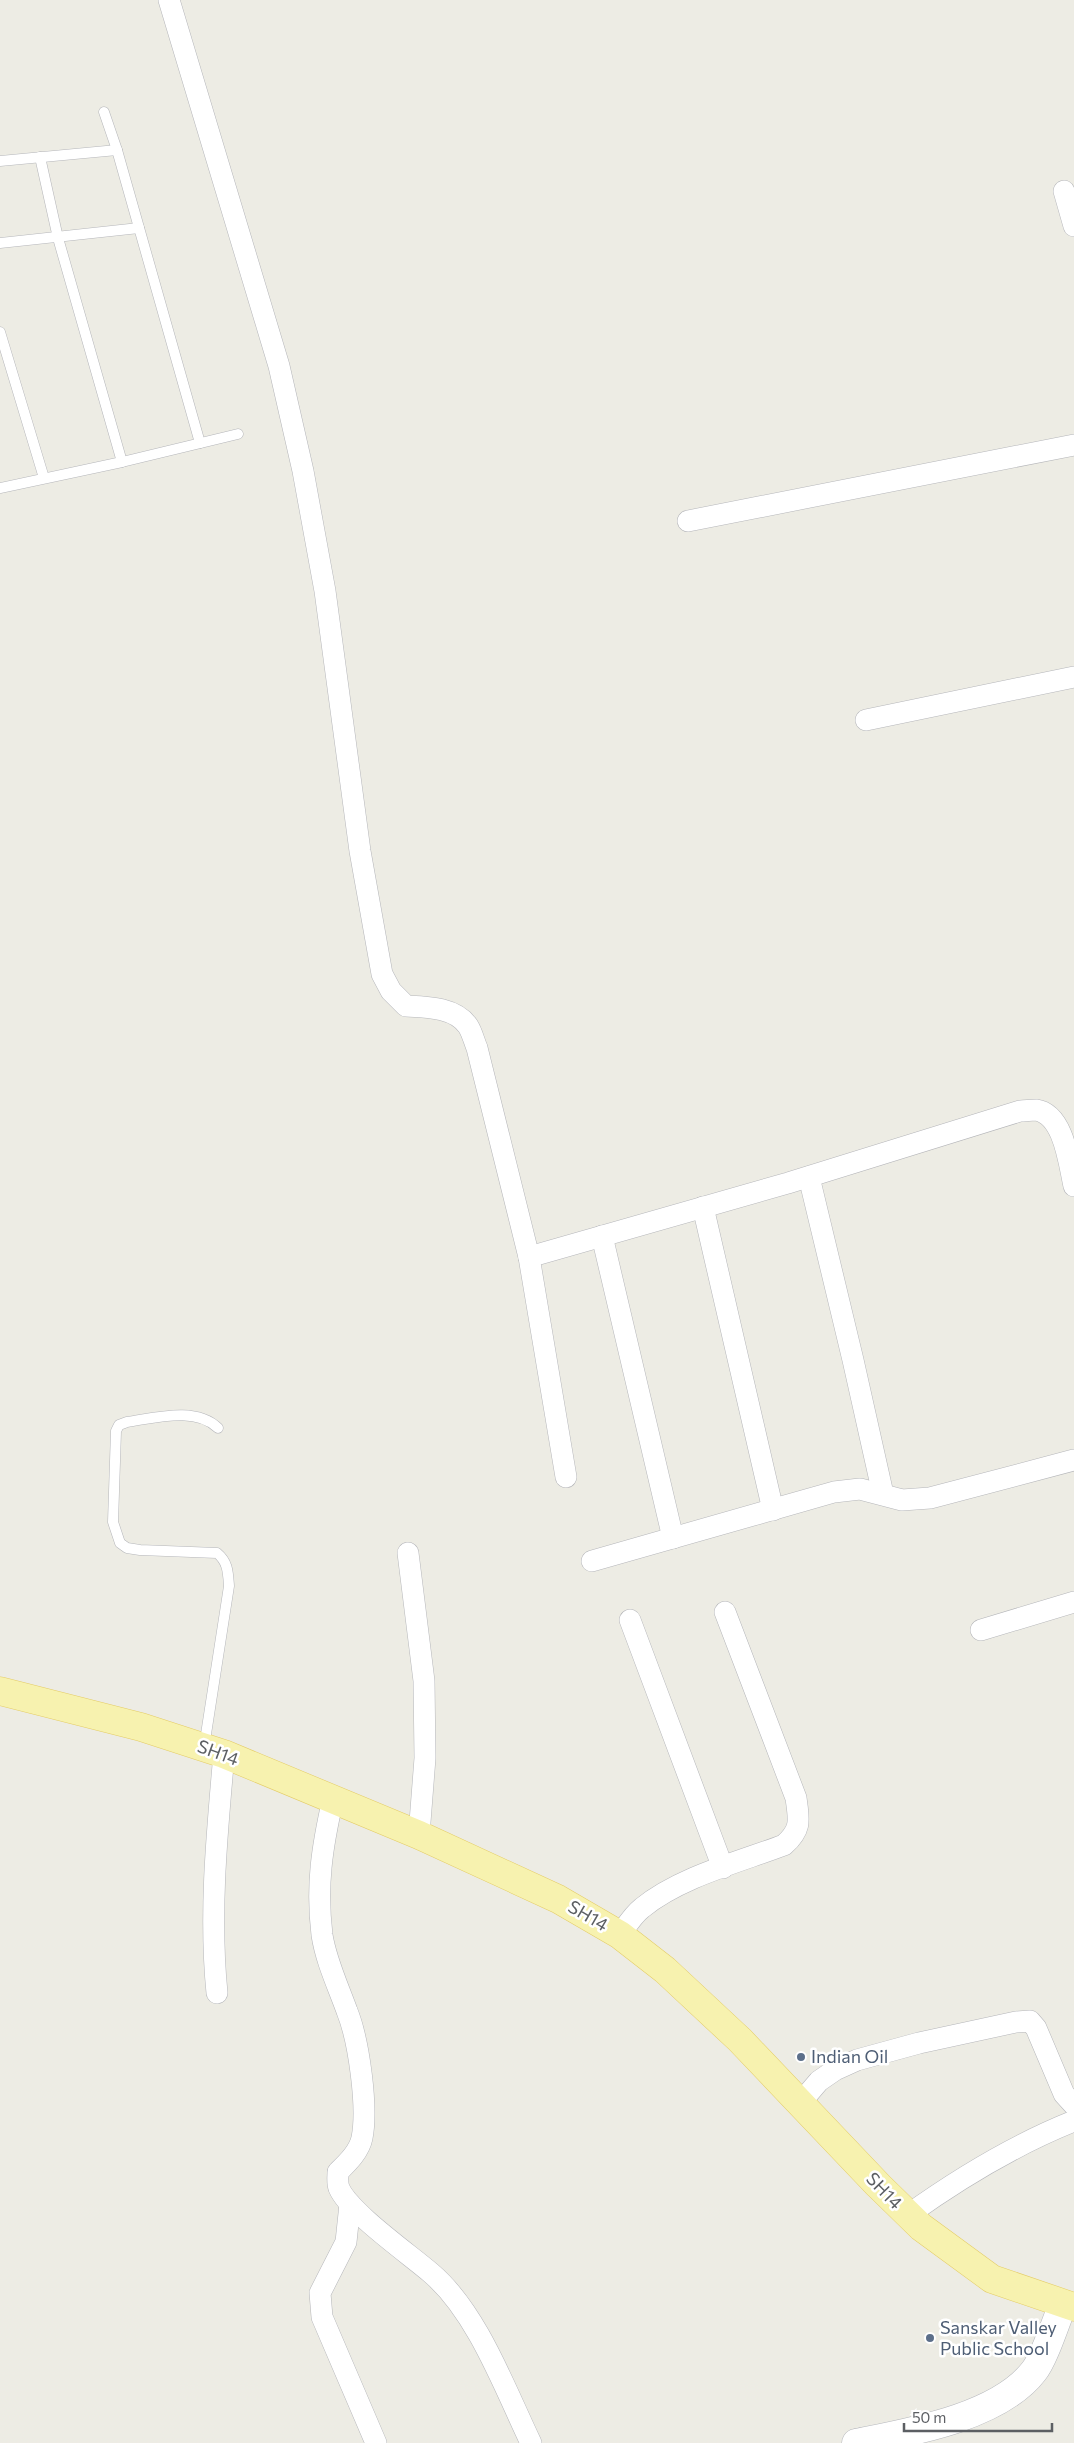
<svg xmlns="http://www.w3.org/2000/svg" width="1074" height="2443" font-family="Commissioner,sans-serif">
<rect width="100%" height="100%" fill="#edece4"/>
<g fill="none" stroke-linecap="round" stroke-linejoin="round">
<defs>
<g id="lane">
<path d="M104 112 117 150 200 443"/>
<path d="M40 157 58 238 122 462"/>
<path d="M0 161 117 150"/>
<path d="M0 243 139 228"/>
<path d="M0 332 44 478"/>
<path d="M0 488 122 462 238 434"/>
<path d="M204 1747 229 1586C228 1572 228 1562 217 1553L140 1550 127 1548 120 1543 113 1522 116 1431 119 1425 127 1422C155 1418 196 1406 218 1428"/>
</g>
<g id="street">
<path d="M169 0 279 366 303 471 325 591 360 851 382 974 391 991 406 1006C426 1007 455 1007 468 1026 472 1032 474 1041 477 1048L529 1257 566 1477"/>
<path d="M1064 191 1074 226"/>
<path d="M688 521 1074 445"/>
<path d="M866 720 1074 677"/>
<path d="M809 1177 853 1360 883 1494"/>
<path d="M703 1207 773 1510"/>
<path d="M602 1236 673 1538"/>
<path d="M529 1257 788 1183 1020 1111C1025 1111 1031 1110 1036 1110 1064 1114 1069 1164 1074 1186"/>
<path d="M408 1553 424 1681 425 1758 419 1835"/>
<path d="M592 1561 834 1492 860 1489 902 1500 930 1498 1074 1460"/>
<path d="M630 1620 723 1868"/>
<path d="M981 1630 1074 1602"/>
<path d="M333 1799C322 1847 316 1886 322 1935 326 1961 338 1986 347 2011 359 2041 368 2107 362 2138 359 2152 347 2163 338 2172 338 2177 337 2183 339 2188 349 2212 409 2254 431 2273 477 2312 505 2389 531 2443"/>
<path d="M620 1935C627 1925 633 1915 642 1908 680 1877 739 1862 784 1845 802 1829 799 1820 796 1798L725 1612"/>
<path d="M217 1993C209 1914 217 1833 224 1754"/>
<path d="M801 2102 819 2081 835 2070 857 2060 919 2043 1016 2022 1030 2021 1036 2028 1064 2094 1074 2105"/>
<path d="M350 2204 346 2242 320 2293 322 2317 376 2443"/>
<path d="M908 2215C961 2177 1014 2145 1074 2121"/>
</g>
<path id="secondary" d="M856 2443C911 2432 999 2417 1034 2371 1044 2359 1056 2321 1063 2304"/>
<path id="primary" d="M0 1691 141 1727 224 1754 419 1835 558 1899 620 1935 665 1970 740 2040 878 2185 921 2227 992 2279 1074 2307"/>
</defs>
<use href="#lane" stroke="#b5b6ba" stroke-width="11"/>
<use href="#street" stroke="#b5b6ba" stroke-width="22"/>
<use href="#secondary" stroke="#b6b8bd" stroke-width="29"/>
<use href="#primary" stroke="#e4cc66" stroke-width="29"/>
<use href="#lane" stroke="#fff" stroke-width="10"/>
<use href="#street" stroke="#fff" stroke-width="21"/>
<use href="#secondary" stroke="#fff" stroke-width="28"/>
<use href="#primary" stroke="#f7f2af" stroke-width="28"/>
</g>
<g fill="#5c6f8a" stroke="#fff" stroke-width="2">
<circle cx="801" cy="2057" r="5"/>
<circle cx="930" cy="2338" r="5"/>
</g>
<g text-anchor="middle" stroke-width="5" stroke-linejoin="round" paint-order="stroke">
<g font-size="18" fill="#5c5f63" stroke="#fff">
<text transform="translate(218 1753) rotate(20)" y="6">SH14</text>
<text transform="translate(588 1916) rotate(30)" y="6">SH14</text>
<text transform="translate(884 2191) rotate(46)" y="6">SH14</text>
</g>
<g font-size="18" fill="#4e5e75" stroke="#fff" text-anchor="start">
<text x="811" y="2063">Indian Oil</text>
<text x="940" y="2334">Sanskar Valley<tspan x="940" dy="21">Public School</tspan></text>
</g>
</g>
<path d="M904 2423v8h148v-8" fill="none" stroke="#5c5f63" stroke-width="2.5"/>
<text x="912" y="2423" font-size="15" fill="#5c5f63" stroke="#ffffff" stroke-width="4" paint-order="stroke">50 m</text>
</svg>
